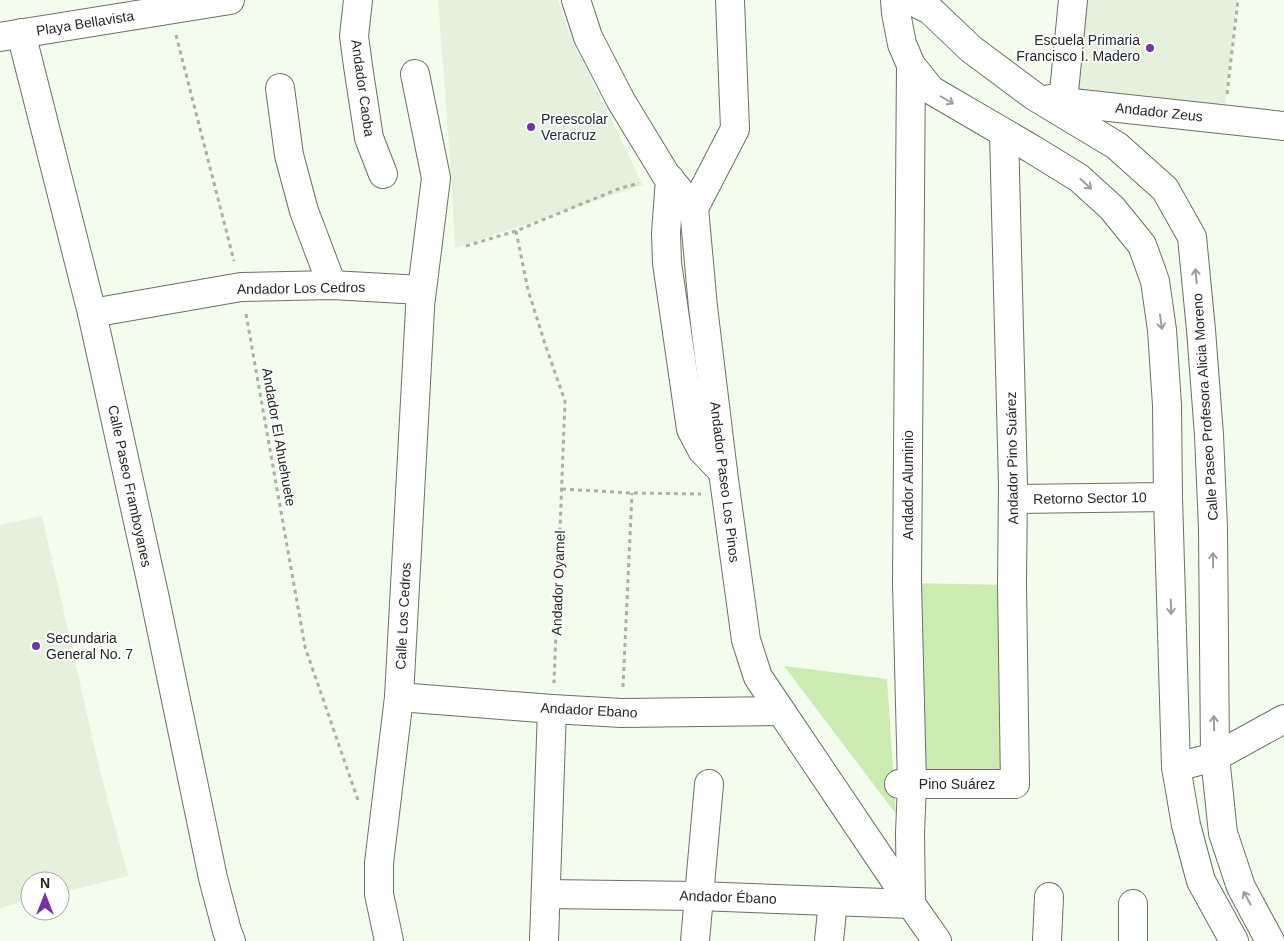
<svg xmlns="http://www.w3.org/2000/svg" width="1284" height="941" font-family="Helvetica,sans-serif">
<rect width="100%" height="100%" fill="#f4fcee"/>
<g fill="#e5f1dc">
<path d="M438 0H558L569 33 643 185 455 248 450 158Z"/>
<path d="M1075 0H1237L1224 115 1063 95Z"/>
<path d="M42 516 99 767 128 876 60 893V881H30V900L0 908V525Z"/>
</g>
<g fill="#cbebb0">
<path d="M907 583 1012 585 1015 784H912Z"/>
<path d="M784 666 887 679 896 814Z"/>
</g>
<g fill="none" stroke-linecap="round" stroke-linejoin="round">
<defs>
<g id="minor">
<path d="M358 0 354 36 358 66 369 138 383 174"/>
<path d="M576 0 588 37 621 101 666 175 694 208 703 307 723 472 746 640 758 677 911 904 937 941"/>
<path d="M895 0 896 13 902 44 911 65 931 90 1032 149 1079 178 1112 208 1142 245 1155 281 1162 330 1167 405 1168 497 1176 767 1186 825 1201 881 1234 941"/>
<path d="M910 0 930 10 971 49 1034 96 1117 146 1165 189 1192 237 1201 330 1209 435 1213 528 1215 757 1223 833 1241 887 1270 941"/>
<path d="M21 33 92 313 154 594 213 878 227 931 231 941"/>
<path d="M0 37 230 0"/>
<path d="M415 74 436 178 421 298"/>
<path d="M280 88 289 155 304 211 332 285"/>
<path d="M1050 99 1063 102 1284 126"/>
<path d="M1063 102 1073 0"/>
<path d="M670 179 666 233 667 263 691 429 702 450 723 472"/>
<path d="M694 208 735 129 730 0"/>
<path d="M92 313 241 287 332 285 421 290 399 697 379 863V894L389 941"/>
<path d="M1013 499 1168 497"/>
<path d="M399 697 552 709 622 713 780 711"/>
<path d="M1176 767 1215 757 1284 719"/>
<path d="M899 784H1015L1012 585 1013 485 1004 133"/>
<path d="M546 894 698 896 911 904 910 833 912 784 907 583 911 65"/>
<path d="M544 941 552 709"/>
<path d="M695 941 709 784"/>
<path d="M829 941 833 901"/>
<path d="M1047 941 1049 897"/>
<path d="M1133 941V904"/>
</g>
</defs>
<use href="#minor" stroke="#6a7164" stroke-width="30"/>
<g stroke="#aab0a5" stroke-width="3" stroke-dasharray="4 4" stroke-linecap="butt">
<path d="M176 35 234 261"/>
<path d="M1227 94 1238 0"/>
<path d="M516 231 528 290 546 347 565 401 554 683"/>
<path d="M466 246 516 231 618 189 639 183"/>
<path d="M246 314 305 647 359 803"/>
<path d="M562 489 632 493 701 494"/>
<path d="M623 687 632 493"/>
</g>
<use href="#minor" stroke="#fff" stroke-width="28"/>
</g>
<defs><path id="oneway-shaft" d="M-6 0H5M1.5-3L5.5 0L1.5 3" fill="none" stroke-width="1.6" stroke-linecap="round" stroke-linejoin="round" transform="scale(1.25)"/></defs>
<g stroke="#9d9e9c">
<use href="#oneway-shaft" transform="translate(947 100) rotate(30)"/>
<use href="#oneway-shaft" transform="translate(1086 184) rotate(42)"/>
<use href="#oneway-shaft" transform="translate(1196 276) rotate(-96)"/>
<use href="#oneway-shaft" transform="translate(1161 322) rotate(82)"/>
<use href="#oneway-shaft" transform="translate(1213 560) rotate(-90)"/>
<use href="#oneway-shaft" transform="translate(1171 607) rotate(88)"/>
<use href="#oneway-shaft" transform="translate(1214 723) rotate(-91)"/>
<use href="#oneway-shaft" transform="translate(1247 898) rotate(-119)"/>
</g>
<g fill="#7434a8" stroke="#fff" stroke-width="2">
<circle cx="1150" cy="48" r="5"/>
<circle cx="531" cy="127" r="5"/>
<circle cx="36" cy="646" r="5"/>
</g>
<g text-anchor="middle" stroke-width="4" stroke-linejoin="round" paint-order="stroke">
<g font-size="14" fill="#252823" stroke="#fff">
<text transform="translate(85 23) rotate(-9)" y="5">Playa Bellavista</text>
<text transform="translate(363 88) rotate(82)" y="5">Andador Caoba</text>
<text transform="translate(1159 112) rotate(6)" y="5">Andador Zeus</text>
<text transform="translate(301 288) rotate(-1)" y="5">Andador Los Cedros</text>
<text transform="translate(1205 407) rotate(-94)" y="5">Calle Paseo Profesora Alicia Moreno</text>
<text transform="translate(279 437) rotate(80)" y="5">Andador El Ahuehuete</text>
<text transform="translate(1012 458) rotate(-91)" y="5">Andador Pino Suárez</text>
<text transform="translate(725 482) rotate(83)" y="5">Andador Paseo Los Pinos</text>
<text transform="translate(908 485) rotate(-90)" y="5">Andador Aluminio</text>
<text transform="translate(130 486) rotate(78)" y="5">Calle Paseo Framboyanes</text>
<text transform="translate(1090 498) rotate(-1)" y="5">Retorno Sector 10</text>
<text transform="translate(558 583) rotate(-88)" y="5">Andador Oyamel</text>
<text transform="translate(403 616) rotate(-87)" y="5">Calle Los Cedros</text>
<text transform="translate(589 710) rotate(3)" y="5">Andador Ebano</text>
<text x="957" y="789">Pino Suárez</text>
<text transform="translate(728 897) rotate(2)" y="5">Andador Ébano</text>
</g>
<g font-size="14" fill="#252823" stroke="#fff" text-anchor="start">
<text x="1140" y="45" text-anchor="end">Escuela Primaria<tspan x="1140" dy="16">Francisco I. Madero</tspan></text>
<text x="541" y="124">Preescolar<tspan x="541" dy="16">Veracruz</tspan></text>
<text x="46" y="643">Secundaria<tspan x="46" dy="16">General No. 7</tspan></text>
</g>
</g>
<g transform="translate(45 896)"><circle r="24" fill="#ffffff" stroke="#a8a9a7"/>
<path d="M0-4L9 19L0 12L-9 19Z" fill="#7434a8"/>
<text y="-8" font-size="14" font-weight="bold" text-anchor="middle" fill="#252823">N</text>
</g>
</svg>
